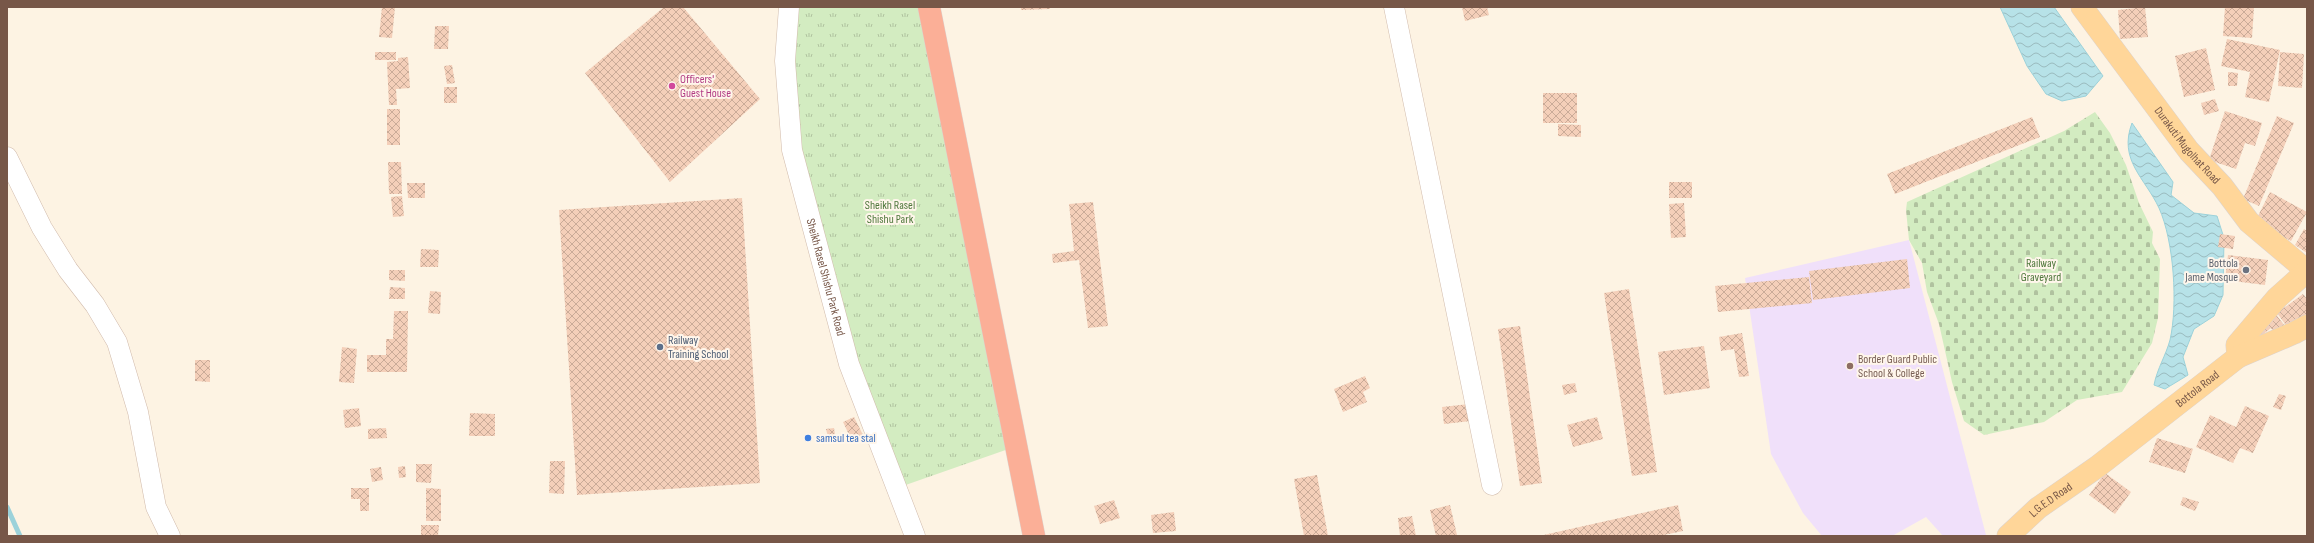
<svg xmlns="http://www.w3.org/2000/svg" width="2314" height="543" font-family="'Sofia Sans Condensed',sans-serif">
<defs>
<pattern id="cemetery-stones" width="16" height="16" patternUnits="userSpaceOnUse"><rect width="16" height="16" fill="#d3ecc1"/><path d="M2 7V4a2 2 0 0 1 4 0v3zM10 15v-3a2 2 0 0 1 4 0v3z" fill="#b0c29f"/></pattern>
<pattern id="park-tufts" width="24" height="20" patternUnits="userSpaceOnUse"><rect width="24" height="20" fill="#d3ecc1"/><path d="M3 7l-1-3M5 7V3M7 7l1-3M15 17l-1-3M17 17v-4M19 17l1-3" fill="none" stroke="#b0c29f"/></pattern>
<pattern id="water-waves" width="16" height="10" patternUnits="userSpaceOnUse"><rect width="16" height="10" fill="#b7e2e8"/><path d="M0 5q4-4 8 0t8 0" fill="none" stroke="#9ababe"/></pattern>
<pattern id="building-cross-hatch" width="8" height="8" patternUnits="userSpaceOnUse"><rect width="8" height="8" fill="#f4cfb9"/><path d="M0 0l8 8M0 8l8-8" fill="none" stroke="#caab98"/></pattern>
</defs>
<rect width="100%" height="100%" fill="#fdf3e3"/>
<path fill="#f0e0fa" d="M1909 240 1986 535 1943 536 1926 517 1892 536H1822L1803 513 1771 454 1745 278Z"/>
<path fill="url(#cemetery-stones)" d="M2095 112 2110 133 2126 165 2139 203 2153 232 2152 243 2160 259 2158 318 2152 343 2122 392 2077 400 2044 422 1984 435 1964 421 1952 382 1939 324 1927 292 1922 263 1909 240 1906 210 1907 202 2064 131Z"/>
<path fill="url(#park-tufts)" d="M795 7H929L1017 446 897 488 873 428 803 164 795 78Z"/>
<g fill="url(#water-waves)" stroke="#9cd2da">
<path d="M2000 7H2054L2103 76 2086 96 2062 101 2046 94 2027 66Z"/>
<path d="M2132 123 2173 182 2171 195 2194 213 2217 216 2224 238 2223 295 2214 316 2194 329 2183 357 2188 375 2165 389 2154 385C2157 369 2166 355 2170 340 2178 305 2174 241 2159 208 2145 178 2118 160 2132 123Z"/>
</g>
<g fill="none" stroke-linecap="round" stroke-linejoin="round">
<path stroke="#9cd2da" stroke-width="5" d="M7 507 20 536"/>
</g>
<g fill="url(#building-cross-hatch)">
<path d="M382 7H395L392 38 379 37Z"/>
<path d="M664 7H683L760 99 670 182 585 73Z"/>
<path d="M1021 7H1050V9L1021 10Z"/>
<path d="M1462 7H1487L1489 15 1465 21Z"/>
<path d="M2145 7 2148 37 2120 39 2118 10Z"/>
<path d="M2225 7H2254L2252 38 2223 36Z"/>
<path d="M435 26H449L448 49H434Z"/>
<path d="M2227 39 2280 50 2269 102 2245 97 2250 72 2221 66Z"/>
<path d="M2206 48 2215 90 2184 97 2175 56Z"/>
<rect x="375" y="52" width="21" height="8"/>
<path d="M2280 52 2304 54 2302 88 2278 86Z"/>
<path d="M408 57 410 88 396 89 397 105H389L387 62 398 61V58Z"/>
<path d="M452 65 455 83 447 84 444 66Z"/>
<path d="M2228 72 2238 73 2237 86H2228Z"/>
<rect x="444" y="87" width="13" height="16"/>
<rect x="1543" y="93" width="34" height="30"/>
<path d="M2215 99 2219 111 2204 115 2201 103Z"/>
<rect x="387" y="109" width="13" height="36"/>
<path d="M2225 111 2262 123 2255 146 2245 143 2236 169 2209 160Z"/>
<path d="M2277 116 2294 123 2259 206 2243 199Z"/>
<path d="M2032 117 2040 137 1895 194 1887 174Z"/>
<path d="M1558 124 1581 125V137L1558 136Z"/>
<path d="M388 162H401L402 194H389Z"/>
<rect x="1669" y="182" width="23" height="16"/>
<path d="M407 183H425V198H408Z"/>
<path d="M2270 192 2307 212 2291 241 2255 222Z"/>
<path d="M402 196 404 216 393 217 391 197Z"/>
<path d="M742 198 760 483 577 495 559 210Z"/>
<path d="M1093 202 1108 326 1088 328 1079 260 1053 263 1052 254 1074 251 1069 204Z"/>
<path d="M1684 203 1686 237 1671 238 1669 204Z"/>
<path d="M2304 229 2307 231V253L2295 245Z"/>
<path d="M2220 234 2235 236 2233 249 2218 247Z"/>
<path d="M421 249 439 250 438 267H420Z"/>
<path d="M2228 255 2268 260 2265 285 2225 280Z"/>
<path d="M1907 259 1910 288 1813 300 1809 271Z"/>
<path d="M389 270H405V281L389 280Z"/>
<path d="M1809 277 1812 303 1718 312 1715 286Z"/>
<path d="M390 287 405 288V299H389Z"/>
<path d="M1629 289 1657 472 1632 476 1604 293Z"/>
<path d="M430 291 441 292 440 314 428 313Z"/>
<path d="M2303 294 2307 299V314L2288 328 2277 313Z"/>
<path d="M394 311H408L407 372H367V355H386V339H393Z"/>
<path d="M2275 313 2284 325 2274 332 2271 328 2256 340Z"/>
<path d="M1520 326 1542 483 1520 486 1498 329Z"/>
<path d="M1742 333 1749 376 1739 377 1734 349 1721 351 1719 337Z"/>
<path d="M1704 346 1710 388 1664 395 1658 352Z"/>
<path d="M342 347 357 349 354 383 339 382Z"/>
<path d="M195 360H210V382L195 381Z"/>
<path d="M1365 376 1370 388 1363 392 1367 402 1343 412 1334 389Z"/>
<path d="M1575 383 1577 392 1564 395 1562 385Z"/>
<path d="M2279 394 2286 396 2281 410 2273 407Z"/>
<path d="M1469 404 1471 421 1444 424 1442 407Z"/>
<path d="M2245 406 2269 416 2253 453 2240 448 2233 463 2196 447 2210 415 2236 427Z"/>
<path d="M359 408 361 426 345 428 343 410Z"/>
<path d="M470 413 495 414V436H469Z"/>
<path d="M854 417 863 435 852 441 843 422Z"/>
<path d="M1597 417 1603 439 1573 447 1567 425Z"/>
<path d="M386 428 387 438 368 439V429Z"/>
<path d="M834 428 836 440 829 441 826 429Z"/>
<path d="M2157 438 2193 449 2185 473 2149 462Z"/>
<path d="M550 461H565L564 494 549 493Z"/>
<path d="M416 464H432L431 483 416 482Z"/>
<path d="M405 466 406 477 399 478 398 467Z"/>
<path d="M381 467 383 480 372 482 370 469Z"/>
<path d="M2105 473 2131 492 2115 514 2089 495Z"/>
<path d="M1317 475 1328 536H1304L1294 479Z"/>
<path d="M351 488H369V511H360V499H351Z"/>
<path d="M426 488 441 489V521H426Z"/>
<path d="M2183 497 2199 502 2195 511 2180 505Z"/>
<path d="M1114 500 1120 518 1100 524 1094 506Z"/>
<path d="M1450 505 1457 535 1436 536 1430 510Z"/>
<path d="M1678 505 1683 531 1659 536H1539Z"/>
<path d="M1174 512 1176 531 1153 533 1151 515Z"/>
<path d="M1412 516 1416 536H1400L1398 518Z"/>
<path d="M421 525H439L438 536H421Z"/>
</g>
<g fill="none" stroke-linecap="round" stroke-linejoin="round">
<defs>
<g id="minor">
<path id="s1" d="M789 7 785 61 792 150 849 364 915 536"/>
<path d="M1394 7 1492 485"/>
<path d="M7 157 42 228 68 270 95 305 117 342 138 412 156 507 170 536"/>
</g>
<g id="major">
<path id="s2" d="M2082 7 2189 151 2222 186 2249 222 2307 271"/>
<path d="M2238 357 2237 345 2277 298 2307 271"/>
<path id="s3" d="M2008 536 2038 508 2097 467 2238 357 2294 333 2307 326"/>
</g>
<path id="highway" d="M929 7 1034 536"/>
</defs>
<use href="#minor" stroke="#d1bbac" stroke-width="21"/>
<use href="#major" stroke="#dcd3cf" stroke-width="23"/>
<use href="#highway" stroke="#dcd3cf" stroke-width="23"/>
<use href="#minor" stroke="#fff" stroke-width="20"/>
<use href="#major" stroke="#ffd699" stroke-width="22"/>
<use href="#highway" stroke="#fbaf97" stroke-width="22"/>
</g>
<circle fill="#d1479c" stroke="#fff6eb" stroke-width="1.5" cx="672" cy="86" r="4"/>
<circle fill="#6b7280" stroke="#fff6eb" stroke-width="1.5" cx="2246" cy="270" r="4"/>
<circle fill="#5c6f8a" stroke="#fff6eb" stroke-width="1.5" cx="660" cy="347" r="4"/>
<circle fill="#8d6e63" stroke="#fff6eb" stroke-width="1.5" cx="1850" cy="366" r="4"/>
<circle fill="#3f7fe0" stroke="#fff6eb" stroke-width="1.5" cx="808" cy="438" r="4"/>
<g text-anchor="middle" stroke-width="4" stroke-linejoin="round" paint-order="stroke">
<g font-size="12" fill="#b23c85" stroke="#fff6eb" text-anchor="start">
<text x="680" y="83">Officers'<tspan x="680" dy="14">Guest House</tspan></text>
</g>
<g font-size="12" fill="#775748" stroke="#fff6eb">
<text dy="4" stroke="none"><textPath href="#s2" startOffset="174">Durakuti Mugolhat Road</textPath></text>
<text dy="4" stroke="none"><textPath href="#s1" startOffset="275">Sheikh Rasel Shishu Park Road</textPath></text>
<text dy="4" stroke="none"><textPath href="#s3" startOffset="240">Bottola Road</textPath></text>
<text dy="4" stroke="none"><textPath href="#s3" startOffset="56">L.G.E.D Road</textPath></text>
</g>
<g font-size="12" fill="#4f783c" stroke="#fff6eb">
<text x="890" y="209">Sheikh Rasel<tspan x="890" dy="14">Shishu Park</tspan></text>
<text x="2041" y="267">Railway<tspan x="2041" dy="14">Graveyard</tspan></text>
</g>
<g font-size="12" fill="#5b616d" stroke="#fff6eb" text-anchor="end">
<text x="2238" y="267">Bottola<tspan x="2238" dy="14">Jame Mosque</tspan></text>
</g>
<g font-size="12" fill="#4e5e75" stroke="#fff6eb" text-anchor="start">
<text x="668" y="344">Railway<tspan x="668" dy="14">Training School</tspan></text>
</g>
<g font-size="12" fill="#785e54" stroke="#fff6eb" text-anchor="start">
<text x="1858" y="363">Border Guard Public<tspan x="1858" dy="14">School &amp; College</tspan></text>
</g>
<g font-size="12" fill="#366cbe" stroke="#fff6eb" text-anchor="start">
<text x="816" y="442">samsul tea stal</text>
</g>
</g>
<rect width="2314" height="543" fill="none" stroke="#775748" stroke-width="16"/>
</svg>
